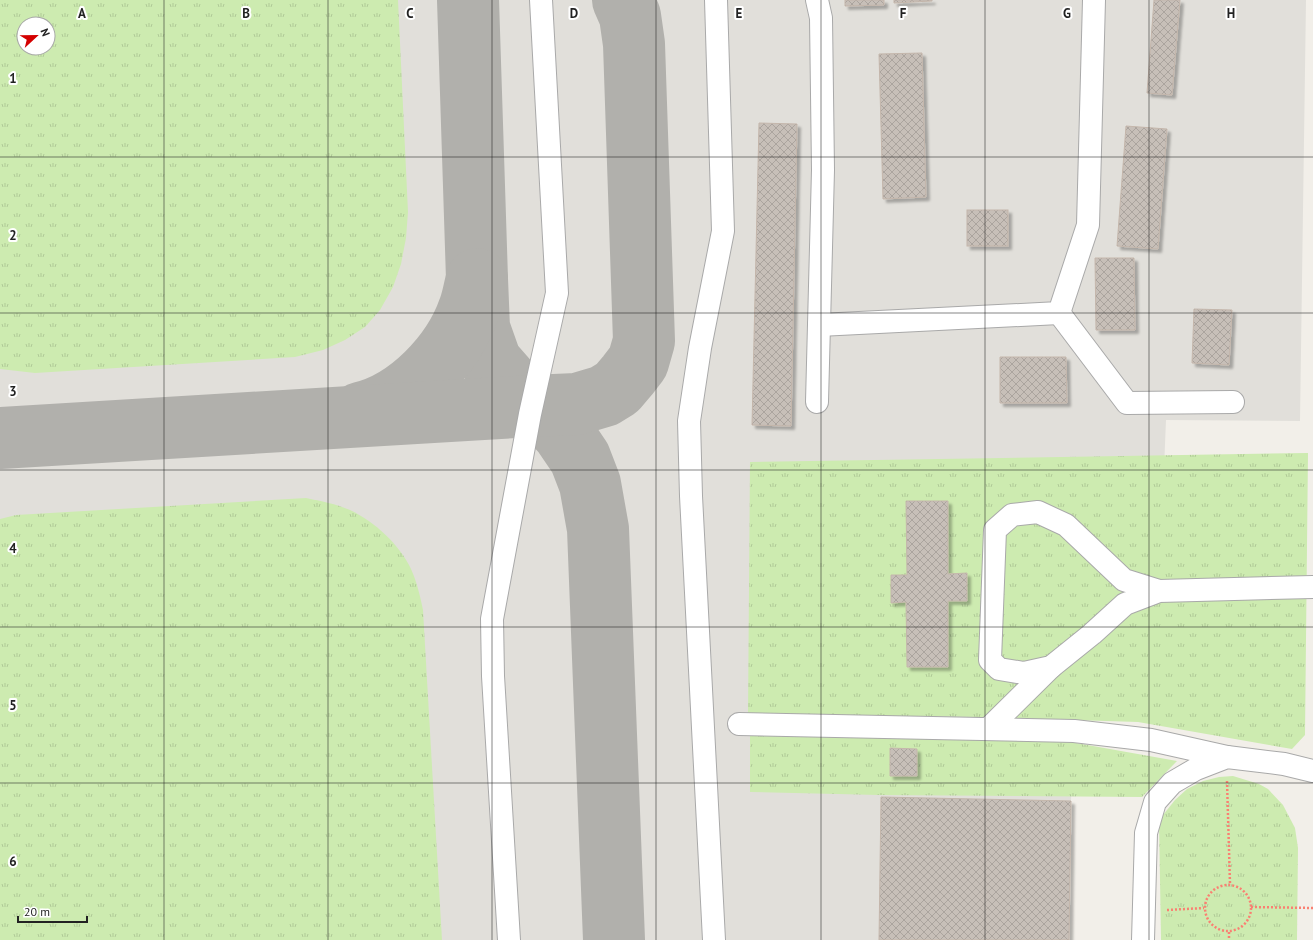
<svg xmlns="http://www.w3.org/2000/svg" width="1313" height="940" font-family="'PT Sans',sans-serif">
<defs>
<pattern id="grass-tufts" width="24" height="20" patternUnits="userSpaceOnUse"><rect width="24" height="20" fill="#cdebb0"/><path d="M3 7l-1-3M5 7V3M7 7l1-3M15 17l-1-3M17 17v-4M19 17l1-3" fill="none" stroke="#b0c997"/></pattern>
<pattern id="building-cross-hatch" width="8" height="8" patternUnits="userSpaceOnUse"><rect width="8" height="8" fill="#c7bfb8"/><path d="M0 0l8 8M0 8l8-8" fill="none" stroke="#aba49e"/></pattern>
<filter id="shadow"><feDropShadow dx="3.5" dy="3.5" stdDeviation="1" flood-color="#0004"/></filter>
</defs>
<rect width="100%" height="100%" fill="#f2efe9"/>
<path fill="#e1dfda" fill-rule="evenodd" d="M0 0H1306L1300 421 1166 420 1159 591 1075 691 1071 801 1069 940H0ZM24 24H48V48H24Z"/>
<g fill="url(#grass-tufts)" fill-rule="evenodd">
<path d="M0 0H398L408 212 406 238 401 264 393 287 380 310 365 327 345 340 323 350 295 357 35 373 0 369ZM24 24H48V48H24Z"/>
<path d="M1308 453 1305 735 1292 749 1138 722 979 717 748 714 750 462Z"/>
<path d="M306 498C321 501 336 504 350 510 375 522 399 544 411 569 417 582 420 596 423 610L442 940H0V519L16 515Z"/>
<path d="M750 735 1065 741 1177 761 1142 797 879 795 750 792Z"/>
<path d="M1233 776 1259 784 1268 789 1283 805 1295 828 1298 848 1297 940H1161L1159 820 1175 800 1187 789 1203 781 1219 777Z"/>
</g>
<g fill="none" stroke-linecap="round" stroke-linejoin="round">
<g stroke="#b1b0ac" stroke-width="62">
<path d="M468 0 477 279 479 328 491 362 512 386 532 406 551 420 563 433 580 458 590 484 598 529 614 940"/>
<path d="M360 413C408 402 453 355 469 309 473 299 474 289 477 279"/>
<path d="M0 438 532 406 577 404 604 396 617 388 628 375 638 362 644 341 634 44 630 16 623 0"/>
</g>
</g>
<g fill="url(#building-cross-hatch)" stroke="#c4b6ab" filter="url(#shadow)">
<path d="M845 0H884V5L845 6Z"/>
<path d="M894 0H932V1L894 3Z"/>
<path d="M1154 0H1180L1172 95 1147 93Z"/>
<path d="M922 53 926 197 883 199 879 54Z"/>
<path d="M759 123 797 124 791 426 752 425Z"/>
<path d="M1126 126 1167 129 1158 249 1117 246Z"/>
<rect x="967" y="210" width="41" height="36"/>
<path d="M1095 258H1134L1135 330H1096Z"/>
<path d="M1194 309 1232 310 1229 365 1192 363Z"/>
<path d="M1000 357H1066L1067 403H1000Z"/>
<path d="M906 501H948V574L967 573V601H948V667H907L906 602 891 603V575H907Z"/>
<path d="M890 748 917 749V776H890Z"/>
<path d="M881 797 1071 801 1069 940H879Z"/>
</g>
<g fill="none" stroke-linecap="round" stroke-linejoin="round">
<defs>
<g id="minor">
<path d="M1059 313 1127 403 1233 402"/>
<path d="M819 325 1059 313 1088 225 1094 0"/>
<path d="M817 402 823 170 821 18 817 0"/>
<path d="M1159 591 1125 604 1092 634 1051 667 1024 673 999 669 990 660 995 530 1012 515 1038 512 1066 525 1124 580 1159 591 1313 587"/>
<path d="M739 724 1074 731 1151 740 1227 757"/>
<path d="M988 729 1051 667"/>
<path d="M509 940 493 676 492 619 530 414 557 293 541 0"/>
<path d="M714 940 691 496 689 421 700 348 723 231 716 0"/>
<path d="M1143 940 1146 833 1155 802 1172 783 1196 769 1227 757 1284 764 1313 771"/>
</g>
</defs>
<use href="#minor" stroke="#a9a9a9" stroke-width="24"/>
<g stroke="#fa8072" stroke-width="2.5" stroke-dasharray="2 2" stroke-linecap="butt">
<path d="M1227 781 1230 884"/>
<circle cx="1228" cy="908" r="23"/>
<path d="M1251 907 1313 908"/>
<path d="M1167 910 1204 908"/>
<path d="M1229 932V940"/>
</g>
<use href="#minor" stroke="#fff" stroke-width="22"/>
</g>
<path fill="none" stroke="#222" stroke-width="1" stroke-opacity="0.55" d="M164 0V940M328 0V940M492 0V940M656 0V940M821 0V940M985 0V940M1149 0V940M0 157H1313M0 313H1313M0 470H1313M0 627H1313M0 783H1313"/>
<g font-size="13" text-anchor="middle" font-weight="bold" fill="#222" stroke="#fff" stroke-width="4" stroke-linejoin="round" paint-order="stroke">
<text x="82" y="18">A</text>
<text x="246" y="18">B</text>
<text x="410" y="18">C</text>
<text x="574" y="18">D</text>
<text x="739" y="18">E</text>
<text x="903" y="18">F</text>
<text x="1067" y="18">G</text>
<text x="1231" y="18">H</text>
<text x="13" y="83">1</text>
<text x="13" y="240">2</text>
<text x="13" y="396">3</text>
<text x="13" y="553">4</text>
<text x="13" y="710">5</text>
<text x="13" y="866">6</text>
</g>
<g transform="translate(36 36) rotate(68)"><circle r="19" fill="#ffffff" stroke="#a7a7a7"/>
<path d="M0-3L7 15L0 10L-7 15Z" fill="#d40000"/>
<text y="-6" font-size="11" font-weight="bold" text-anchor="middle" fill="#222222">N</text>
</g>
<path d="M18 916v6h69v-6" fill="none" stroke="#222222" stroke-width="2"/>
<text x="24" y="916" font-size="12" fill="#222222" stroke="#ffffff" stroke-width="3" paint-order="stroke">20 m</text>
</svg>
